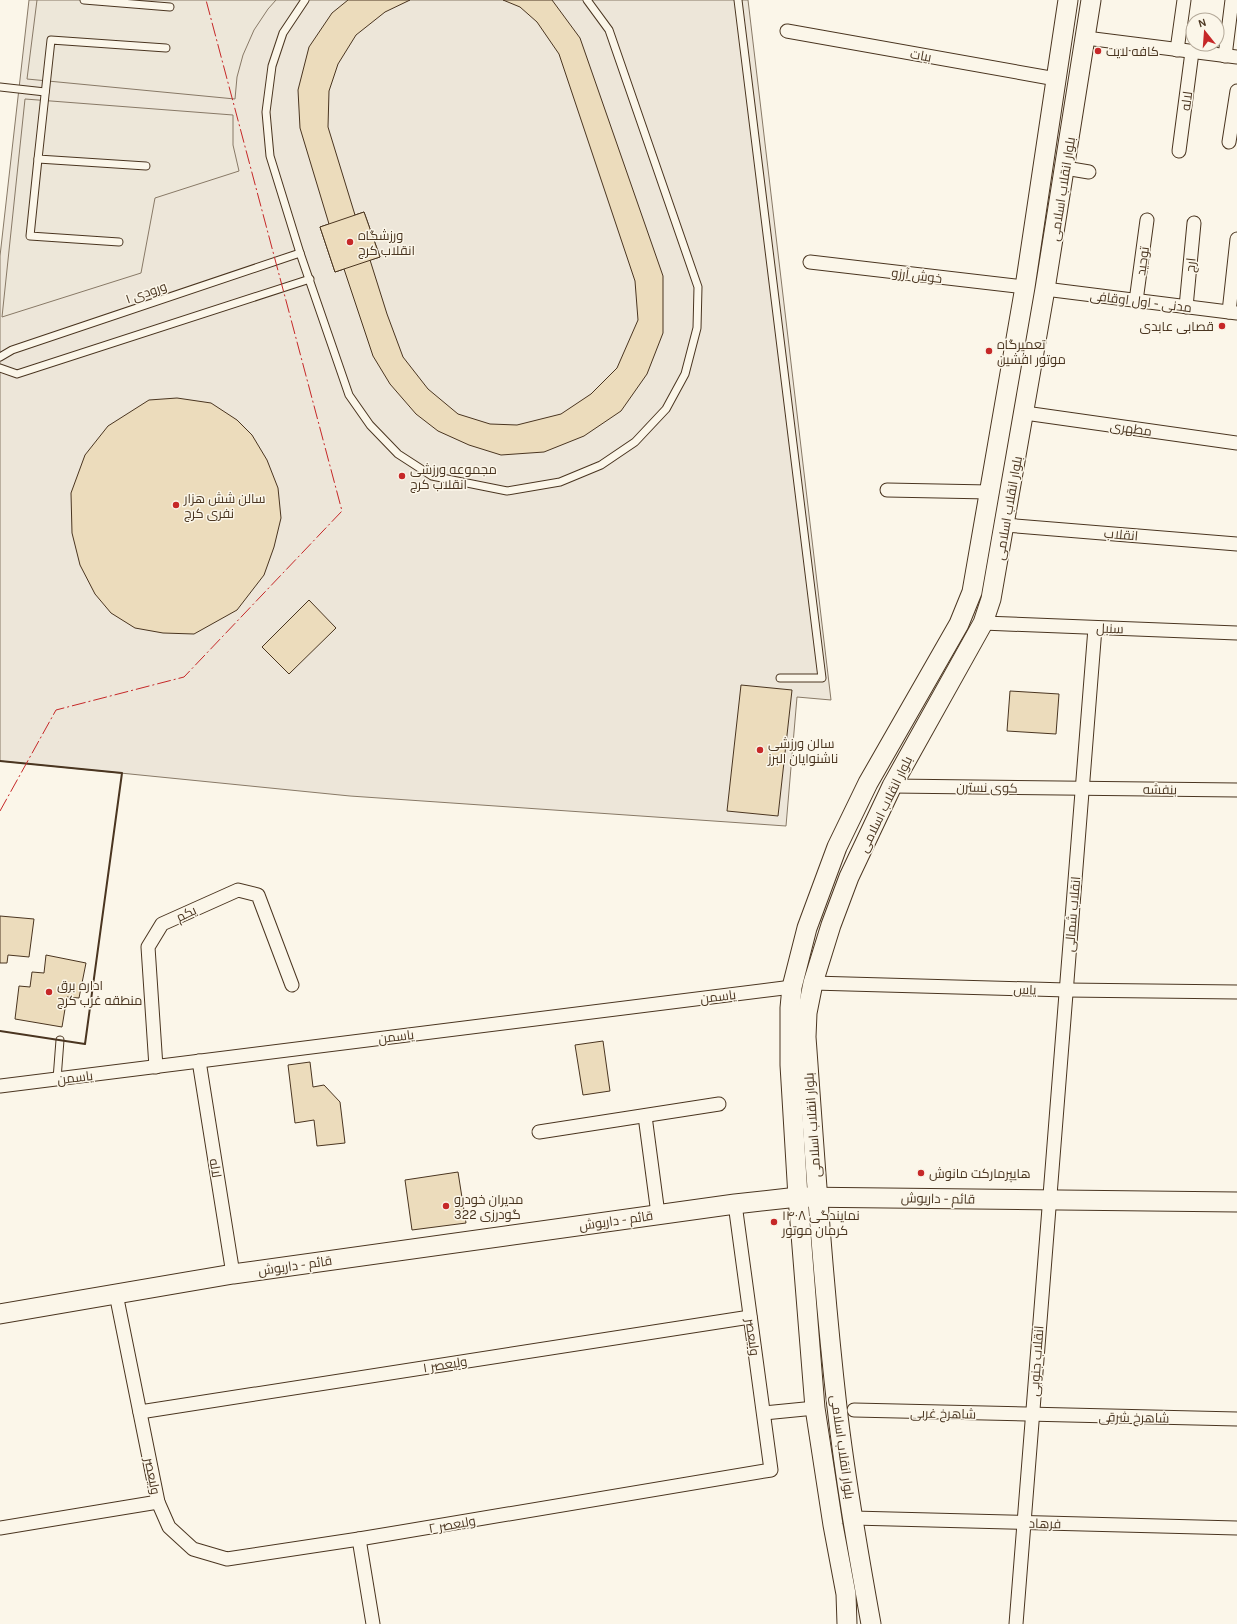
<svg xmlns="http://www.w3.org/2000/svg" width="1237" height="1624" font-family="Karla,Cairo,sans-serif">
<rect width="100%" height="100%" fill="#fbf6e9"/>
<path fill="#ede6d9" stroke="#887966" d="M29 0H748L831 700 797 697 786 826 350 796 0 761V256Z"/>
<g fill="#ede7d9" stroke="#887966">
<path d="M37 0H276L268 9 254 30 243 55 237 77 235 99 27 79Z"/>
<path d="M25 99 233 115V145L239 171 155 198 141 273 2 317Z"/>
</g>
<g fill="#ecdcbc" stroke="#4a3520">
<path d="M348 0H410L385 12 356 35 338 64 329 91 328 127 355 215 364 212 380 257 370 260 387 314 403 357 428 389 458 414 490 424 517 425 561 414 591 394 617 368 638 320 635 281 559 54 537 22 520 7 503 0H552L580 38 663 276V333L647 374 621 411 584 436 544 452 501 455 469 445 438 431 416 414 390 384 373 356 344 269 335 272 320 227 329 224 300 128 298 90 309 47 332 13Z"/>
<path d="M364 212 380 257 335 272 320 227Z"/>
<path d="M177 398 211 403 237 420 252 435 267 460 278 488 281 518 274 547 264 575 237 610 194 634 163 633 135 628 111 613 95 594 80 565 72 533 71 493 85 455 108 426 149 400Z"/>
<path d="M309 600 336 628 289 674 262 647Z"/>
<path d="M741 685 792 690 778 816 727 811Z"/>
<path d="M1010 691 1059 694 1056 734 1007 731Z"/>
<path d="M0 916 34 919 29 957 8 955 7 963H0Z"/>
<path d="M46 955 86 963 79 998 67 997 62 1027 15 1019 19 986 30 987 32 972 44 973Z"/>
<path d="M603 1041 610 1091 583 1095 575 1045Z"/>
<path d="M310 1062 313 1087 324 1085 340 1102 345 1143 317 1146 314 1120 295 1123 288 1065Z"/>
<path d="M458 1172 466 1223 412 1230 405 1180Z"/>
</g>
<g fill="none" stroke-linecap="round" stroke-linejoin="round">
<defs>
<g id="service">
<path d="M84 0 170 7"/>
<path d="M305 0 283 33 272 66 266 112 270 156 300 253 349 395 370 425 398 454 432 476 507 491 560 482 601 465 635 442 666 409 685 374 697 328 698 287 609 30 587 0"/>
<path d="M738 0 822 678H780"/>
<path d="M0 87 45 92"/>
<path d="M38 159 30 236 119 242"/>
<path d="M146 166 38 159 51 40 166 48"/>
<path d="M0 357 12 350 300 253"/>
<path d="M0 368 17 374 310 279"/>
<path d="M57 1079 60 1040"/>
</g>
<g id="minor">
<path d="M787 31 1056 79"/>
<path d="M1086 38 1237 57"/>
<path d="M1177 50 1184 0"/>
<path d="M1225 56 1232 0"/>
<path d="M1229 142 1237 91"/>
<path d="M1179 151 1192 52"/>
<path d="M1065 168 1089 172"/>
<path d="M810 262 1025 287"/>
<path d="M1045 289 1237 313"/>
<path d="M1136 301 1147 220"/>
<path d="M1186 307 1194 223"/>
<path d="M1229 312 1237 239"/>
<path d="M1025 413 1237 443"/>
<path d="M887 490 989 492"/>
<path d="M1005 525 1237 544"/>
<path d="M983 623 1237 633"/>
<path d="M892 786 1237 790"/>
<path d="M813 983 1066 990 1237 992"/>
<path d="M199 1061 233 1274"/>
<path d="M156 1067 148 947 162 924 238 890 258 895 292 985"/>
<path d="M0 1086 792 987"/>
<path d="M645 1116 658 1214"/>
<path d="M539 1132 719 1104"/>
<path d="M116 1294 158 1502 169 1527 193 1549 227 1559 359 1539 771 1470 735 1204"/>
<path d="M854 1410 1237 1419"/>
<path d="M140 1412 750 1317"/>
<path d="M764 1413 815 1408"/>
<path d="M853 1518 1237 1528"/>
<path d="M0 1528 158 1502"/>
<path d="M359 1539 373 1624"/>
<path d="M1016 1624 1095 628"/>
</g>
<g id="secondary">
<path d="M0 1314 233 1274 735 1204 798 1197 1237 1202"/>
<path d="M847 1624 846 1594 833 1525 815 1408 798 1197 790 1065V1008L792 987 807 928 837 847 868 783 959 624 972 592 1025 287 1068 0"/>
<path d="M871 1624C858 1552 845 1479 837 1407 823 1284 815 1160 806 1037L807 1013 813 983 831 925 849 877 892 786 983 623 991 599 1045 289 1091 0"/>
</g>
</defs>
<use href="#service" stroke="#4a3520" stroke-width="9"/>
<use href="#minor" stroke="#4a3520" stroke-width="15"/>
<use href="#secondary" stroke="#4a3520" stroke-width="21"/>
<use href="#service" stroke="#fbf6e9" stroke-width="7"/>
<use href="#minor" stroke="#fbf6e9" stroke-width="13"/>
<use href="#secondary" stroke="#fbf6e9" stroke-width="19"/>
<path stroke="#4a3520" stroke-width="2" d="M0 761 122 773 85 1044 0 1031"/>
<path stroke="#c62828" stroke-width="1" stroke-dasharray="14 3 2 3" stroke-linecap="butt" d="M0 811 56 710 184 677 342 511 206 0"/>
</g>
<g fill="#c62828" stroke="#fbf6e9" stroke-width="1.5">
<circle cx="1098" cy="51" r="4"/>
<circle cx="350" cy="242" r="4"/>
<circle cx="1222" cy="326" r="4"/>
<circle cx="989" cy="351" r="4"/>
<circle cx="402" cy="476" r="4"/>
<circle cx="176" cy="505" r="4"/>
<circle cx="760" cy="750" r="4"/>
<circle cx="49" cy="992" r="4"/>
<circle cx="921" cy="1173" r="4"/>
<circle cx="446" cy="1206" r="4"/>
<circle cx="774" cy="1222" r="4"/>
</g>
<g text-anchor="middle" stroke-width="3" stroke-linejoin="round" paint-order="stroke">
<g font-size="13" fill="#4a3520" stroke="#fbf6e9" text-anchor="start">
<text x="1106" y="56">کافه لایت</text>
<text x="358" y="240">ورزشگاه<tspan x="358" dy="15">انقلاب کرج</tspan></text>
<text x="1214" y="331" text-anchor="end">قصابی عابدی</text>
<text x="997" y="349">تعمیرگاه<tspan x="997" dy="15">موتور افشین</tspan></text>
<text x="410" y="474">مجموعه ورزشی<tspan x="410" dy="15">انقلاب کرج</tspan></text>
<text x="184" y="503">سالن شش هزار<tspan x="184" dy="15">نفری کرج</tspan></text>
<text x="768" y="748">سالن ورزشی<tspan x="768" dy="15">ناشنوایان البرز</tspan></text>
<text x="57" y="990">اداره برق<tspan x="57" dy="15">منطقه غرب کرج</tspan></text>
<text x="929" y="1178">هایپرمارکت مانوش</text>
<text x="454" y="1204">مدیران خودرو<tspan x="454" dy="15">گودرزی 322</tspan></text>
<text x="782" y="1220">نمایندگی ۱۴۰۸<tspan x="782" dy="15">کرمان موتور</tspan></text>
</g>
<g font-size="13" fill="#4a3520" stroke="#fbf6e9">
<text transform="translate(921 55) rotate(10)" y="5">بیات</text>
<text transform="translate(1186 101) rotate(-83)" y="5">لاله</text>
<text transform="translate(1062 189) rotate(-81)" y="5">بلوار انقلاب اسلامی</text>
<text transform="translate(1142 261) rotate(-82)" y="5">توحید</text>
<text transform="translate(1190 265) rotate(-84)" y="5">ارج</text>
<text transform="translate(917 275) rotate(7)" y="5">خوش آرزو</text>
<text transform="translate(146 292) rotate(-19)" y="5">ورودی ۱</text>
<text transform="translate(1141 301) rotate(7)" y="5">مدنی - اول اوقافی</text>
<text transform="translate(1131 428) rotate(8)" y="5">مطهری</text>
<text transform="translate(1008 508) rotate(-80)" y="5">بلوار انقلاب اسلامی</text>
<text transform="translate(1121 534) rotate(5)" y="5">انقلاب</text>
<text transform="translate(1110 628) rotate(2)" y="5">سنبل</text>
<text transform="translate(987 787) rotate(1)" y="5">کوی نسترن</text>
<text transform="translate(1160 789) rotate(1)" y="5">بنفشه</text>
<text transform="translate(885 804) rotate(-64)" y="5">بلوار انقلاب اسلامی</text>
<text transform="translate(186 913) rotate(-25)" y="5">یکم</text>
<text transform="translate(1072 914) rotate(-85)" y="5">انقلاب شمالی</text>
<text transform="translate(1025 989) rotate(2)" y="5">یاس</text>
<text transform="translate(718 996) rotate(-7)" y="5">یاسمن</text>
<text transform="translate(396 1036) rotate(-7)" y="5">یاسمن</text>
<text transform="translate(75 1077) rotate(-7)" y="5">یاسمن</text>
<text transform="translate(812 1125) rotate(-94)" y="5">بلوار انقلاب اسلامی</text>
<text transform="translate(216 1168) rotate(81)" y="5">لاله</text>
<text transform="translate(938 1198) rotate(1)" y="5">قائم - داریوش</text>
<text transform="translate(616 1220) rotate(-8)" y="5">قائم - داریوش</text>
<text transform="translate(295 1265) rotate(-8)" y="5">قائم - داریوش</text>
<text transform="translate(753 1337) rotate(82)" y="5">ولیعصر</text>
<text transform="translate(1036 1361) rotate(-86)" y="5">انقلاب جنوبی</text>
<text transform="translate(445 1364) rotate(-9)" y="5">ولیعصر ۱</text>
<text transform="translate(943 1413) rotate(1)" y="5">شاهرخ غربی</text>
<text transform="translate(1134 1417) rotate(1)" y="5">شاهرخ شرقی</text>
<text transform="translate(843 1447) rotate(82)" y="5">بلوار انقلاب اسلامی</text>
<text transform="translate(153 1476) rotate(79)" y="5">ولیعصر</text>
<text transform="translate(1045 1523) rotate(1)" y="5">فرهاد</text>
<text transform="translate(452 1524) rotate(-10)" y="5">ولیعصر ۲</text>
</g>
</g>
<g transform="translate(1205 32) rotate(343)"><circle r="19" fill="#fbf6e9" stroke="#b4a999"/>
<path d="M0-3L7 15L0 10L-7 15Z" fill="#c62828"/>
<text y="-6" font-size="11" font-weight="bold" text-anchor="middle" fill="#4a3520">N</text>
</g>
</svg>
